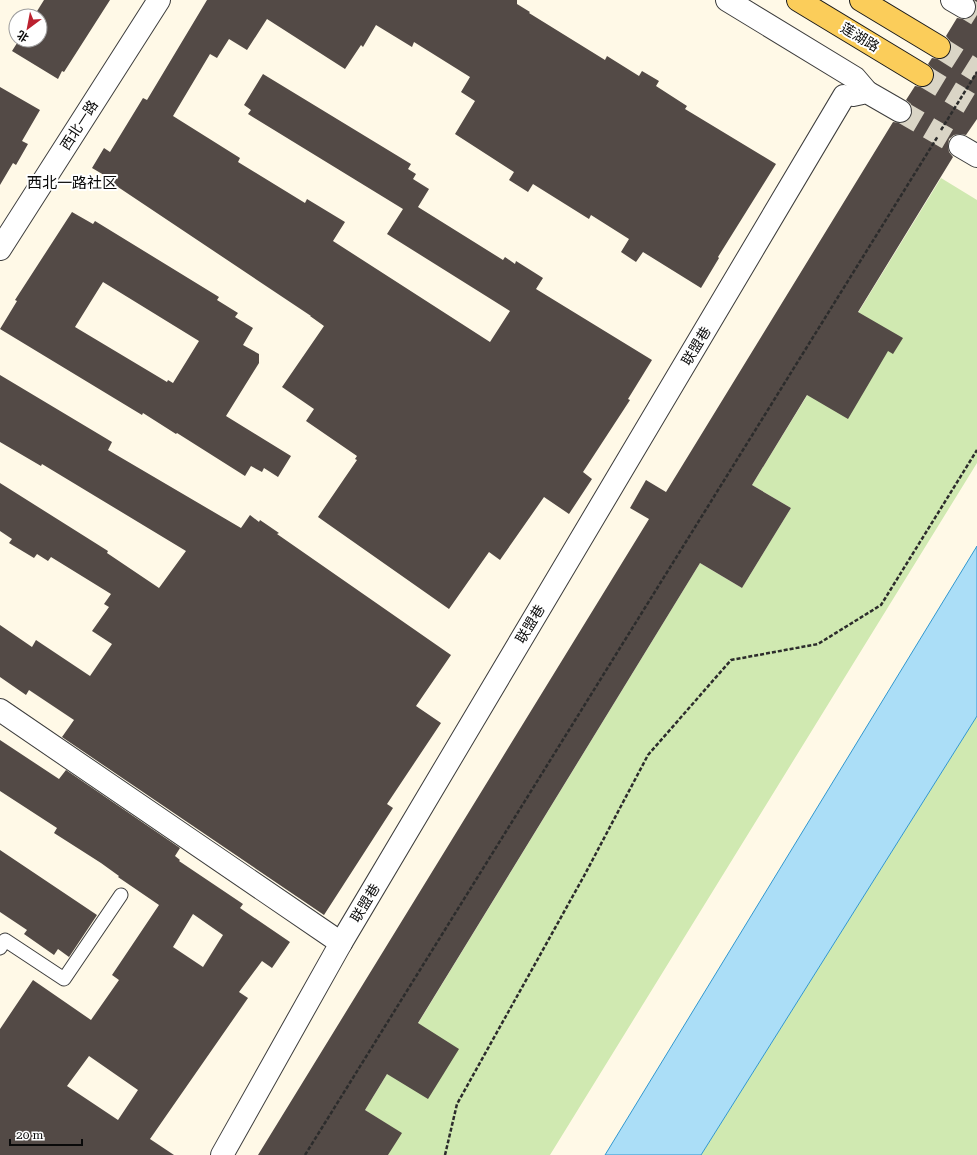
<svg xmlns="http://www.w3.org/2000/svg" width="977" height="1155" font-family="'Roboto Serif','Noto Sans SC',serif">
<rect width="100%" height="100%" fill="#fff9e7"/>
<g fill="#d0e9b1">
<path d="M941 178 977 200V463L550 1155H388L401 1133 365 1110 700 563 742 588 791 508 752 485Z"/>
<path d="M977 716V1155H701Z"/>
</g>
<path fill="#abdef7" stroke="#3197cf" d="M977 546V716L701 1155H605Z"/>
<g fill="#534a46" fill-rule="evenodd">
<path d="M44 0H110L64 72 62 71 58 79 12 51 19 40H40V16H34Z"/>
<path d="M207 0H517V4L530 12 529 13 605 60 607 56 639 76 642 71 659 81 656 86 687 106 685 109 776 164 718 257 719 258 701 288 643 252 636 262 621 252 629 239 591 215 589 219 533 184 528 192 509 180 514 172 455 134 475 101 461 92 470 77 414 42 412 47 376 25 363 47 361 45 345 69 267 19 247 50 229 39 217 58 210 54 173 116 240 158 238 162 305 203 307 199 345 222 333 241 490 342 510 311 387 234 403 209 248 114 251 110 244 105 263 74 411 164 408 169 416 174 413 179 429 189 418 207 503 260 505 257 515 264 516 261 543 278 536 289 652 360 628 399 630 400 583 472 592 479 569 514 544 497 500 560 489 552 449 609 318 517 357 460 355 459 357 456 306 421 314 409 282 387 324 326 310 316H311L103 177 104 175 92 168 104 148 110 152 143 98 147 100Z"/>
<path d="M974 0H977V119L966 135 960 134 954 135 949 139 948 146 949 152 953 157 858 312 903 338 893 354 888 351 848 419 807 395 752 485 791 508 742 588 700 563 418 1023 459 1049 428 1099 387 1074 365 1110 402 1133 388 1155H258L649 519 630 508 646 480 666 492 893 122 900 123 906 122 911 118 912 111 911 104 906 100 915 86 922 87 928 86 932 82 934 75 933 69 928 64 932 58 939 59 945 58 949 54 951 47 950 41 946 36 957 18 964 19 971 18 975 14 976 7Z"/>
<path d="M0 87 40 110 22 141 28 144 16 165 13 163 0 185Z"/>
<path d="M72 212 93 224 95 221 219 297 217 300 238 313 235 317 253 328 243 345 259 354V363L226 416 291 456 278 477 264 468 262 472 251 466 245 476 177 433 176 434 143 413 142 415 0 329 17 301 15 300ZM103 282 199 341 173 383 168 380 167 382 75 327Z"/>
<path d="M0 375 112 442 108 450 241 528 250 515 259 522 260 520 279 533 277 534 451 655 416 706 441 723 387 804 393 808 324 915 62 737 74 720 29 690 26 695 0 677V625L32 647 36 640 90 676 112 644 92 631 109 607 104 604 111 594 51 557 48 561 37 554 34 558 9 543 12 539 0 531V483L108 551 107 553 159 588 186 551 42 464 41 466 0 442Z"/>
<path d="M0 740 59 779 66 770 180 848 175 856 180 860 179 861 243 904 240 908 290 942 272 968 262 961 239 992 248 998 150 1139 174 1155H0V1029L33 980 91 1020 119 980 112 975 159 905 118 877 119 876 101 863 54 833 57 828 0 791ZM193 914 223 935 203 967 173 947ZM89 1056 138 1090 118 1120 67 1086Z"/>
<path d="M0 850 97 915 69 957 58 949 54 955 24 934 27 930 0 912Z"/>
</g>
<g fill="none" stroke-linecap="round" stroke-linejoin="round">
<g stroke="#dad5c6" stroke-width="22" stroke-dasharray="22 11" stroke-linecap="butt">
<path d="M964 7 977 15"/>
<path d="M900 111 960 146"/>
</g>
<g stroke="#dad5c6" stroke-width="22" stroke-dasharray="22 11" stroke-linecap="butt">
<path d="M939 47 977 71"/>
<path d="M922 75 977 108"/>
</g>
<defs>
<path id="service" d="M0 948 5 940 64 979 121 895"/>
<g id="minor">
<path d="M727 0 855 78 867 92"/>
<path d="M952 0 964 7"/>
<path d="M853 95 867 92 900 111"/>
<path d="M960 146 977 156"/>
<path d="M0 710 341 943"/>
</g>
<g id="tertiary">
<path d="M0 249 159 0"/>
<path d="M222 1155 341 943 844 96"/>
</g>
<g id="primary">
<path d="M798 0 922 75"/>
<path d="M861 0 939 47"/>
</g>
</defs>
<use href="#service" stroke="#3d3d3d" stroke-width="15"/>
<use href="#minor" stroke="#3d3d3d" stroke-width="24"/>
<use href="#tertiary" stroke="#3d3d3d" stroke-width="24"/>
<use href="#primary" stroke="#1b1b1b" stroke-width="24"/>
<g stroke="#2c2c2c" stroke-width="2.5" stroke-dasharray="4 2" stroke-linecap="butt">
<path d="M941 130 977 72"/>
<path d="M305 1155 938 136"/>
<path d="M445 1155 457 1104 584 876 648 755 731 660 818 644 881 605 977 450"/>
</g>
<use href="#service" stroke="#fff" stroke-width="13"/>
<use href="#minor" stroke="#fff" stroke-width="22"/>
<use href="#tertiary" stroke="#fff" stroke-width="22"/>
<use href="#primary" stroke="#fbcd5a" stroke-width="22"/>
</g>
<g text-anchor="middle" stroke-width="4" stroke-linejoin="round" paint-order="stroke">
<g font-size="14" fill="#0a0a0a" stroke="#fff">
<text transform="translate(860 37) rotate(31)" y="5">莲湖路</text>
<text transform="translate(79 125) rotate(-57)" y="5">西北一路</text>
<text transform="translate(696 346) rotate(-59)" y="5">联盟巷</text>
<text transform="translate(530 624) rotate(-59)" y="5">联盟巷</text>
<text transform="translate(365 903) rotate(-59)" y="5">联盟巷</text>
</g>
<g font-size="15" fill="#0a0a0a" stroke="#fff">
<text x="72" y="188">西北一路社区</text>
</g>
</g>
<g transform="translate(28 28) rotate(212)"><circle r="19" fill="#ffffff" stroke="#9d9d9d"/>
<path d="M0-3L7 15L0 10L-7 15Z" fill="#bb212f"/>
<text y="-6" font-size="11" font-weight="bold" text-anchor="middle" fill="#0a0a0a">北</text>
</g>
<path d="M10 1139v6h72v-6" fill="none" stroke="#0a0a0a" stroke-width="2"/>
<text x="16" y="1139" font-size="12" fill="#0a0a0a" stroke="#ffffff" stroke-width="3" paint-order="stroke">20 m</text>
</svg>
